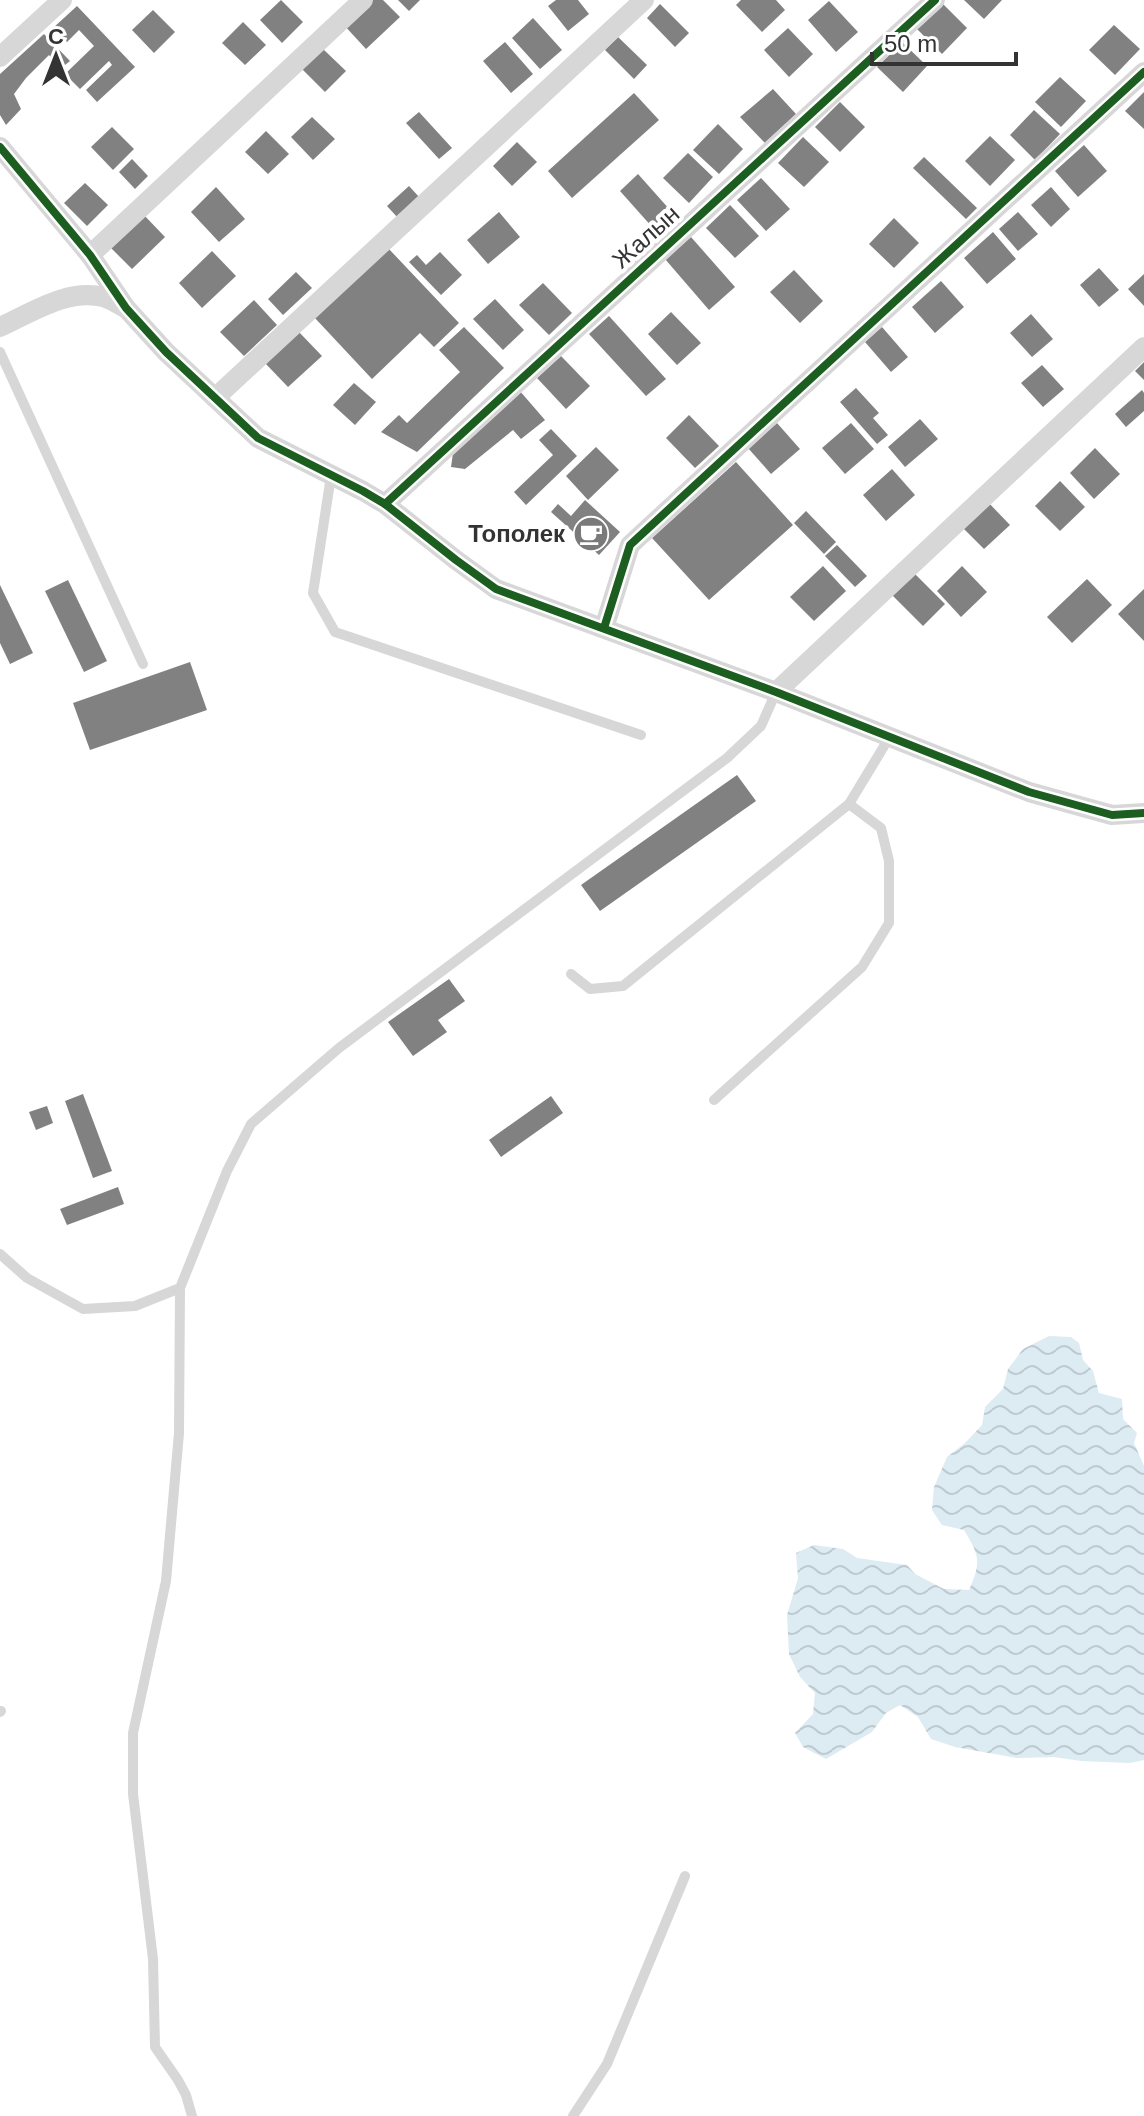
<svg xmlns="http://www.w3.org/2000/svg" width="1144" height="2116" font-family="Arial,sans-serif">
<defs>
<pattern id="water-waves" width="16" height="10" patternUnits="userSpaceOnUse" patternTransform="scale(2)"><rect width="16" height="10" fill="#ddebf3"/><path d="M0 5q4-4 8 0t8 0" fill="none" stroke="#becad1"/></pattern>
</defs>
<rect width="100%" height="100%" fill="#fff"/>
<path fill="url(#water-waves)" d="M1049 1336 1071 1337 1079 1343 1083 1360 1093 1371 1099 1393 1122 1399 1123 1419 1137 1433 1134 1443 1144 1466V1760L1130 1763 1081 1761 1054 1757 1017 1758 955 1747 931 1739 918 1717 900 1705 886 1713 872 1732 826 1759 803 1747 795 1733 813 1714 815 1693 800 1677 789 1654 787 1615 798 1578 796 1553 814 1545 843 1549 857 1558 907 1565 915 1574 944 1589 969 1590C982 1561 979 1555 964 1530L942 1525 932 1510 934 1487 947 1457 965 1443 982 1425 985 1407 1003 1389 1008 1369 1023 1349Z"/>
<g fill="#818181">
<path d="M281 0 303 22 282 43 260 20Z"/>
<path d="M369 0H383L400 17 366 49 343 24Z"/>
<path d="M398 0H420L409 11Z"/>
<path d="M556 0H578L589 14 568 31 548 6Z"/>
<path d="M741 0H776L785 10 762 32 736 5Z"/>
<path d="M964 0H1002L984 19Z"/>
<path d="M829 1 858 32 836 52 808 20Z"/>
<path d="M942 3 967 28 942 54 917 29Z"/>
<path d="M660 4 689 33 675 47 647 18Z"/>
<path d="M77 6 135 67 97 102 86 90 112 65 109 61 80 89 65 74 94 46 79 30 67 42 53 28Z"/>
<path d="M153 10 175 32 154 53 132 30Z"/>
<path d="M533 18 562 50 540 69 512 38Z"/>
<path d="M243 22 266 45 245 65 222 43Z"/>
<path d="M1114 25 1140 49 1115 75 1089 50Z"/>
<path d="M788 28 813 54 789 77 764 50Z"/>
<path d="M44 34 70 61 60 69 49 55 26 78 14 94 21 109 6 125 0 115V74Z"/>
<path d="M618 37 647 65 634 79 605 50Z"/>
<path d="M505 42 533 74 511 93 483 61Z"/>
<path d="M902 42 927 66 903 92 877 67Z"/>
<path d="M323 49 346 71 325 92 302 69Z"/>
<path d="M1060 77 1086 101 1061 127 1035 102Z"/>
<path d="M773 89 796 114 765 143 740 117Z"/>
<path d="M1144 92V129L1125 111Z"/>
<path d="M634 93 659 120 572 198 548 171Z"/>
<path d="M840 102 865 127 840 152 815 127Z"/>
<path d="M1034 110 1060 134 1035 160 1010 135Z"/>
<path d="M419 112 452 148 439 159 406 123Z"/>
<path d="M312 117 335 139 313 160 291 137Z"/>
<path d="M718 124 743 149 719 174 693 150Z"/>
<path d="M112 127 134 149 113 170 91 147Z"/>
<path d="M266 131 289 154 268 174 245 152Z"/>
<path d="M990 136 1015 160 990 186 965 161Z"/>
<path d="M803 137 829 162 804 187 778 163Z"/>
<path d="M517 142 537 162 512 186 493 166Z"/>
<path d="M1084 145 1107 171 1078 197 1055 171Z"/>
<path d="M688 153 713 177 689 203 663 178Z"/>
<path d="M924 157 977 208 966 219 913 168Z"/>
<path d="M132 159 148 176 135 189 119 172Z"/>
<path d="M638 174 679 220 661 237 620 191Z"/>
<path d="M761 178 790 209 766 231 737 200Z"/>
<path d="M85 183 108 205 87 226 64 203Z"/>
<path d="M409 186 420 198 398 218 387 206Z"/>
<path d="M216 187 245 219 219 242 191 212Z"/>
<path d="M1051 187 1070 209 1051 227 1031 205Z"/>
<path d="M730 205 759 236 735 258 706 228Z"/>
<path d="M499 212 520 237 488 264 467 240Z"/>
<path d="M1018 212 1038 234 1018 251 999 229Z"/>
<path d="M142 213 165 237 132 269 108 245Z"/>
<path d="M894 218 919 243 894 268 869 244Z"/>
<path d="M993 232 1016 259 987 284 964 258Z"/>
<path d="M691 237 735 287 709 310 665 259Z"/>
<path d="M388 248 459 323 434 347 420 333 372 379 314 317Z"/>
<path d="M212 251 236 276 202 308 179 283Z"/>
<path d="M440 252 462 275 441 295 409 262 417 255 426 265Z"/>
<path d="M1099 268 1119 290 1099 307 1080 285Z"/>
<path d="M794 270 823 301 800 323 770 292Z"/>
<path d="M296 272 312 288 283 315 268 299Z"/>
<path d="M1144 274V306L1128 289Z"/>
<path d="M941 281 964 307 935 333 912 307Z"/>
<path d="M543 283 572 313 549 335 519 305Z"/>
<path d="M495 299 524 330 503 350 473 319Z"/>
<path d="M254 300 277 325 244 356 220 332Z"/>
<path d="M671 312 701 343 677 365 648 334Z"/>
<path d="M1031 314 1053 339 1032 357 1010 333Z"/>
<path d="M609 316 666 379 646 396 589 334Z"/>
<path d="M464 327 504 368 417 452 381 432 399 415 407 423 460 372 439 350Z"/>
<path d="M882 327 908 357 891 372 865 342Z"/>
<path d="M298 331 322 356 288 387 265 363Z"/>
<path d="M561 356 590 386 566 409 537 378Z"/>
<path d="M1144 362V380L1135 371Z"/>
<path d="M1042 365 1064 389 1043 407 1021 383Z"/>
<path d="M354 383 376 402 355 425 333 405Z"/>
<path d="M856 388 879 413 873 418 888 435 877 444 840 402Z"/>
<path d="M519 390 545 420 521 439 513 430 465 469 451 467 454 446Z"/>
<path d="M1142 390 1144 393V411L1126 427 1115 414Z"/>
<path d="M689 415 719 446 695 468 666 438Z"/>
<path d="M920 419 938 439 905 467 888 447Z"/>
<path d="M777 423 800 449 771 474 748 448Z"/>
<path d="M851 423 874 449 845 474 822 448Z"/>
<path d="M551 429 577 456 526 505 514 492 553 455 539 440Z"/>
<path d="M596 447 619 470 588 500 566 476Z"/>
<path d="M1095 448 1120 474 1094 499 1070 473Z"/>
<path d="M736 462 793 525 709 600 652 538Z"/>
<path d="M892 469 915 495 886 521 863 495Z"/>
<path d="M1060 481 1085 507 1060 531 1035 506Z"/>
<path d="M985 499 1010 525 984 549 959 524Z"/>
<path d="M585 500 620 532 599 555 551 512 558 504 571 516Z"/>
<path d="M806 511 836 542 824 554 794 523Z"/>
<path d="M837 545 867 576 855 587 825 556Z"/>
<path d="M823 566 846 591 814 621 790 597Z"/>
<path d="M962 566 987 592 961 617 937 591Z"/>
<path d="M910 569 945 604 923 626 888 591Z"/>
<path d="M1087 579 1112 605 1072 643 1047 617Z"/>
<path d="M68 580 107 661 84 672 45 591Z"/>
<path d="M0 585 33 653 10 664 0 643Z"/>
<path d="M1144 589V641L1118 614Z"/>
<path d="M190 662 207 710 90 750 73 703Z"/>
<path d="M737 775 756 801 600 911 581 885Z"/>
<path d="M449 979 465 1001 438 1020 447 1032 413 1056 388 1022Z"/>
<path d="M83 1094 112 1171 93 1178 65 1101Z"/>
<path d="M551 1096 563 1113 501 1157 489 1140Z"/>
<path d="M47 1106 53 1123 36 1130 29 1112Z"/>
<path d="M118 1187 124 1204 67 1225 60 1209Z"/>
</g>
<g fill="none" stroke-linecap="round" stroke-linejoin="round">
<g stroke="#d7d7d7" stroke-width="10">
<path d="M0 352 143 664"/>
<path d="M331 476 313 593 335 632 641 735"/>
<path d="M571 974 590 989 623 986 849 804 889 738"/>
<path d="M714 1100 862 967 889 923V861L881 828 849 804"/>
<path d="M0 1254 27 1278 83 1309 135 1306 180 1288 227 1171 251 1124 339 1048 727 758 761 726 776 692"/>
<path d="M180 1288 179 1433 166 1581 133 1733V1794L153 1959 155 2047 178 2080 186 2095 192 2116"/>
<path d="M0 1712 1 1711"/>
<path d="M573 2116 607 2064 685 1876"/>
</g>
<g stroke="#d7d7d7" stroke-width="20">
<path d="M0 57 62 0"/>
<path d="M0 147 90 255 126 308 166 352 258 438 363 491 385 504 456 560 496 589 776 692 1029 792 1112 815 1144 813"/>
<path d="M90 255 363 0"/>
<path d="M0 327C31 313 68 288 103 297 111 299 119 305 126 308"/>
<path d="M215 398 644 0"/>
<path d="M385 504 935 0"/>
<path d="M604 628 630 545 1144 72"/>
<path d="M776 692 1144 347"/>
</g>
<defs>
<g id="cycleway">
<path d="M0 147 90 255 126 308 166 352 258 438 363 491 385 504 456 560 496 589 776 692 1029 792 1112 815 1144 813"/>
<path d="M385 504 935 0"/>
<path d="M604 628 630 545 1144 72"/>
</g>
</defs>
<use href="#cycleway" stroke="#fff" stroke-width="13"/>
<use href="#cycleway" stroke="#1b5e20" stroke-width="8"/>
</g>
<defs>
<symbol id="cafe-disc" viewBox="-11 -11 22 22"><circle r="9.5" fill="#7a7a7a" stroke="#fff"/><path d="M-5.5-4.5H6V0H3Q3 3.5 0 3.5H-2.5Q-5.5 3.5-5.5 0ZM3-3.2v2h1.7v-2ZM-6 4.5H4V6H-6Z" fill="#fff"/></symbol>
</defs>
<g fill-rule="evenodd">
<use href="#cafe-disc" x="571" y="514" width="40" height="40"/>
</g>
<g text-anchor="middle" stroke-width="8" stroke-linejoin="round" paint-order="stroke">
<g font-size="24" fill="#333" stroke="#fff">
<text transform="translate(646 237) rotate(-42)" y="8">Жалын</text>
</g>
<g font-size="24" font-weight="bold" fill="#333" stroke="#fff" text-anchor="end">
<text x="565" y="542">Тополек</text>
</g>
</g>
<g transform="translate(56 56)" stroke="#ffffff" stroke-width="6" paint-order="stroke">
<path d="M0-6L14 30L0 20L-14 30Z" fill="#333333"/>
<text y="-12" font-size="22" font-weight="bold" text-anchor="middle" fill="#333333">С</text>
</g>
<path d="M872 52v12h144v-12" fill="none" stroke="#333333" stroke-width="4"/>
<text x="884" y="52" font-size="24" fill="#333333" stroke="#ffffff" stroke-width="6" paint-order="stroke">50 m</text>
</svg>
